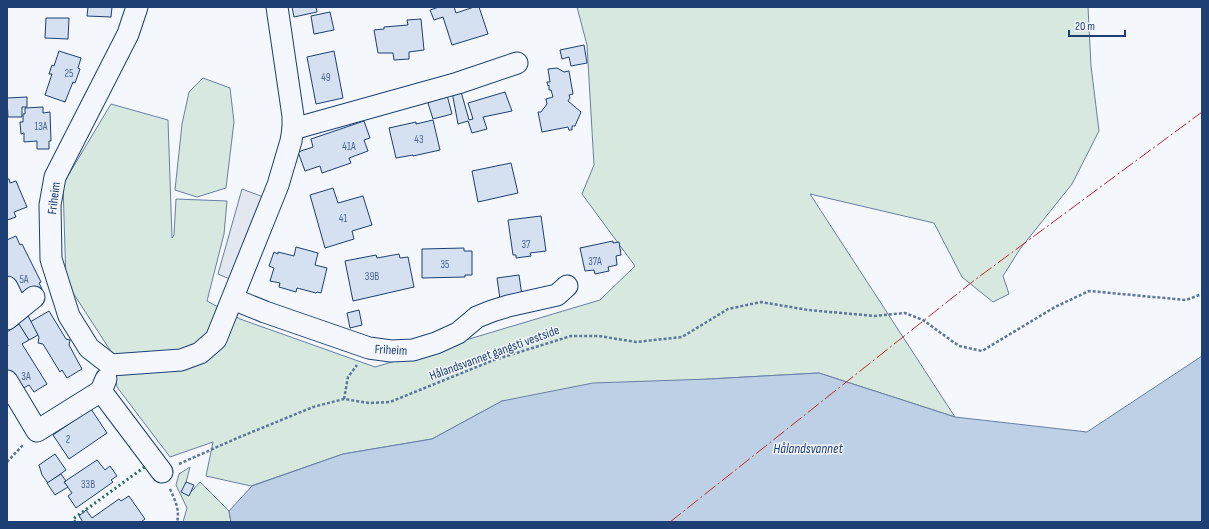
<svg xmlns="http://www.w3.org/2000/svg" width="1209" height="529" font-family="'Sofia Sans Condensed',sans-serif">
<rect width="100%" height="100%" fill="#f4f7fb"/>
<g fill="#d7e8df" stroke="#687fa3">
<path d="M577 7H1088L1091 66 1099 131 1072 184 1020 249 1003 276 1009 294 993 302 962 277 934 223 810 194 955 417 819 373 709 379 502 401 432 439 343 454 251 486 206 476 213 442 170 457 117 387 112 353 66 282 63 184 111 104 168 120 172 238 174 235 176 199 227 201 224 234 207 301 240 319 375 367 600 300 635 266 582 194 594 165 587 45Z"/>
<path d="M203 78 230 88 234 122 226 188 197 197 175 190 182 124 189 92Z"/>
<path d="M190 467 184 490 191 492 200 482 229 511 231 522H183L187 508 176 485 179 474Z"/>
</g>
<path fill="#e3e8f0" stroke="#687fa3" d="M242 189 266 198 232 280 218 274Z"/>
<path fill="#bed0e5" stroke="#687fa3" d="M1202 356V522H231L229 511 252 486 343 454 432 439 502 401 593 383 709 379 819 373 955 417 1087 432Z"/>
<g fill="#d5e0f0" stroke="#1d3f73">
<path d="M88 7H112L111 17 87 16Z"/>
<path d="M292 7H317H316L317 12 294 17Z"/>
<path d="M439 7H454L456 13 474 7H479L488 34 452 45 443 17 434 20 430 10Z"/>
<path d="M330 12 334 30 314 34 311 16Z"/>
<path d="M46 18H69L68 39 45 38Z"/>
<path d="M421 19 424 50 409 52V59L394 60 393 53H378L374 30 384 29V27L408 25 407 20Z"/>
<path d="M584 45 587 63 571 66 569 57 562 59 560 50Z"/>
<path d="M59 51 81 58 78 68 80 69 75 83 73 82 65 102 45 95 52 74H49L52 65 54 66Z"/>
<path d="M334 51 343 98 316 104 307 57Z"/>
<path d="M557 68 564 72 569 71 573 94 569 95 570 98 568 101 581 112 575 126H572V130H569L568 127 542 132 538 112H541L547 104 546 99 553 97 551 90H549V85L548 86 547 82H550L548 69Z"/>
<path d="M460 88 469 120 473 119 468 103 505 92 512 111 483 117 487 129 472 133 468 121 458 124 452 92Z"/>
<path d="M447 95 452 114 433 119 427 100Z"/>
<path d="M27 97V107H22V117H8L7 98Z"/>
<path d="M43 107V113L50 112 51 141H49V149H37V141L24 142V133L21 134 20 122H23V114H25V108Z"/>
<path d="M433 120 440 150 413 156V155L396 158 389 128 416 122V124Z"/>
<path d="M364 121 370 138 364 140 368 151 349 158 351 163 322 173 320 166 305 171 298 152 313 147 311 139Z"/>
<path d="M511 163 518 193 478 202 472 171Z"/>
<path d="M7 179H9L10 183 16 181 27 207 14 212 16 217 7 220Z"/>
<path d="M333 188 338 203 363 196 372 225 352 231 354 239 325 248 310 195Z"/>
<path d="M541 216 546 251 530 253 531 256 516 258V255H513L508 220Z"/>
<path d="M16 236 20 245 22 244 41 282 39 283 42 289 19 300 7 276V240Z"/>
<path d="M613 241V243L619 242 621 255 616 256 617 265 608 267 609 271 595 274 594 270 585 271 580 248Z"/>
<path d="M296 247 318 253 315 265 327 268 321 293 317 292 316 293 297 288 296 292 279 287 280 283 270 281 274 268 269 266 274 252 278 254V252L294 256Z"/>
<path d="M464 248V251H472V275H465V277L422 278V249Z"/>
<path d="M399 254 400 258 408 257 414 287 353 301 345 261 376 255 377 258Z"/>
<path d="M519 275 522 296 500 299 497 278Z"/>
<path d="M359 310 362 325 350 328 347 313Z"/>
<path d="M49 311 66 339 70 340 69 345 82 369 67 378 62 370 60 372 43 344 38 343 39 337 30 322Z"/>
<path d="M26 312 38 335 29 340 16 320Z"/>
<path d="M19 324 29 340 22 344 47 384 34 392 29 385 18 391 7 373V347L8 346 7 343V332Z"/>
<path d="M91 409 107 433 69 459 53 435Z"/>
<path d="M55 454 66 470 48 483 42 475 39 465Z"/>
<path d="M97 460 105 470 110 466 117 476 111 480 113 482 76 508 68 496 72 493 64 482Z"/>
<path d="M61 474 66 481 64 482 68 487 55 495 47 483Z"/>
<path d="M186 482 194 485 189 496 181 492Z"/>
<path d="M129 496 145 519 141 522H83L79 516 86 510 92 518 119 499 121 501Z"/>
</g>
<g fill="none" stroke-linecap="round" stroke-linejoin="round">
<defs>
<g id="minor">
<path d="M137 7 128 34 55 177 50 205 51 259 69 316 89 348 111 365 181 360 200 353 216 339 278 185 291 141 293 129V116L277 7"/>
<path d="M293 129 458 83 517 63"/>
<path d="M7 287 18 310"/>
<path d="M233 299 265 312 369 348 391 351 413 350 436 343 458 333 477 317 492 311 508 306 557 295 567 286"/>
<path d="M7 319 34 297"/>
<path d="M106 379 101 391 162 472"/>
<path d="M7 381 37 431 101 391"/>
</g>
</defs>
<use href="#minor" stroke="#1d3f73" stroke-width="23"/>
<g stroke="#5e769c" stroke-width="2.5" stroke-dasharray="3 2" stroke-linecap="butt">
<path d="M344 399 348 377 357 365"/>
<path d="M7 462 23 445"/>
<path d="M179 464 235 439 313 407 344 399 369 403 390 402 494 360 571 336H599L636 342 682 337 728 309 761 302 808 310 875 316 905 313 923 320 959 346 982 351 1055 307 1089 291 1186 300 1202 294"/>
<path d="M170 489C175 500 180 510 177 522"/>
</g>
<use href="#minor" stroke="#f4f7fb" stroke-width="21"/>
<path stroke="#2c6c60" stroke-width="3" stroke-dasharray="2 3" stroke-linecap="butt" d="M75 522 73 519 146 466"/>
<path stroke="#c62828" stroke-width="1" stroke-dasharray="14 3 2 3" stroke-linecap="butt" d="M670 522 976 279 1202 112"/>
</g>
<g text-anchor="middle" stroke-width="3" stroke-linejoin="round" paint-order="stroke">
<g font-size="11" fill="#4b6792">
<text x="69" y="77">25</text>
<text x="326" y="81">49</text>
<text x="41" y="130">13A</text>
<text x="419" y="143">43</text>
<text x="349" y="150">41A</text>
<text x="343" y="222">41</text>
<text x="526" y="248">37</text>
<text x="595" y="265">37A</text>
<text x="445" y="268">35</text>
<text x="372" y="280">39B</text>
<text x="24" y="283">5A</text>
<text x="26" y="380">3A</text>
<text x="68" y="443">2</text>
<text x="88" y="488">33B</text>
</g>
<g font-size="13" fill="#1d3f73" stroke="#f4f7fb">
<text transform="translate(53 198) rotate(-83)" y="5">Friheim</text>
<text transform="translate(391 349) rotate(3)" y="5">Friheim</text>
<text transform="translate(494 352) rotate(-20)" y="5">Hålandsvannet gangsti vestside</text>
</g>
<g font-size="14" font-style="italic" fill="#1d3f73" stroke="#f4f7fb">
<text x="808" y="453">Hålandsvannet</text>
</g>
</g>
<rect width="1209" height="529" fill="none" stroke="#1d3f73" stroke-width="16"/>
<path d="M1069 30v6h56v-6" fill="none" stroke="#1d3f73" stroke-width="2"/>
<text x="1075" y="30" font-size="12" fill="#1d3f73" stroke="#f4f7fb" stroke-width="3" paint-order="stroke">20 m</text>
</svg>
